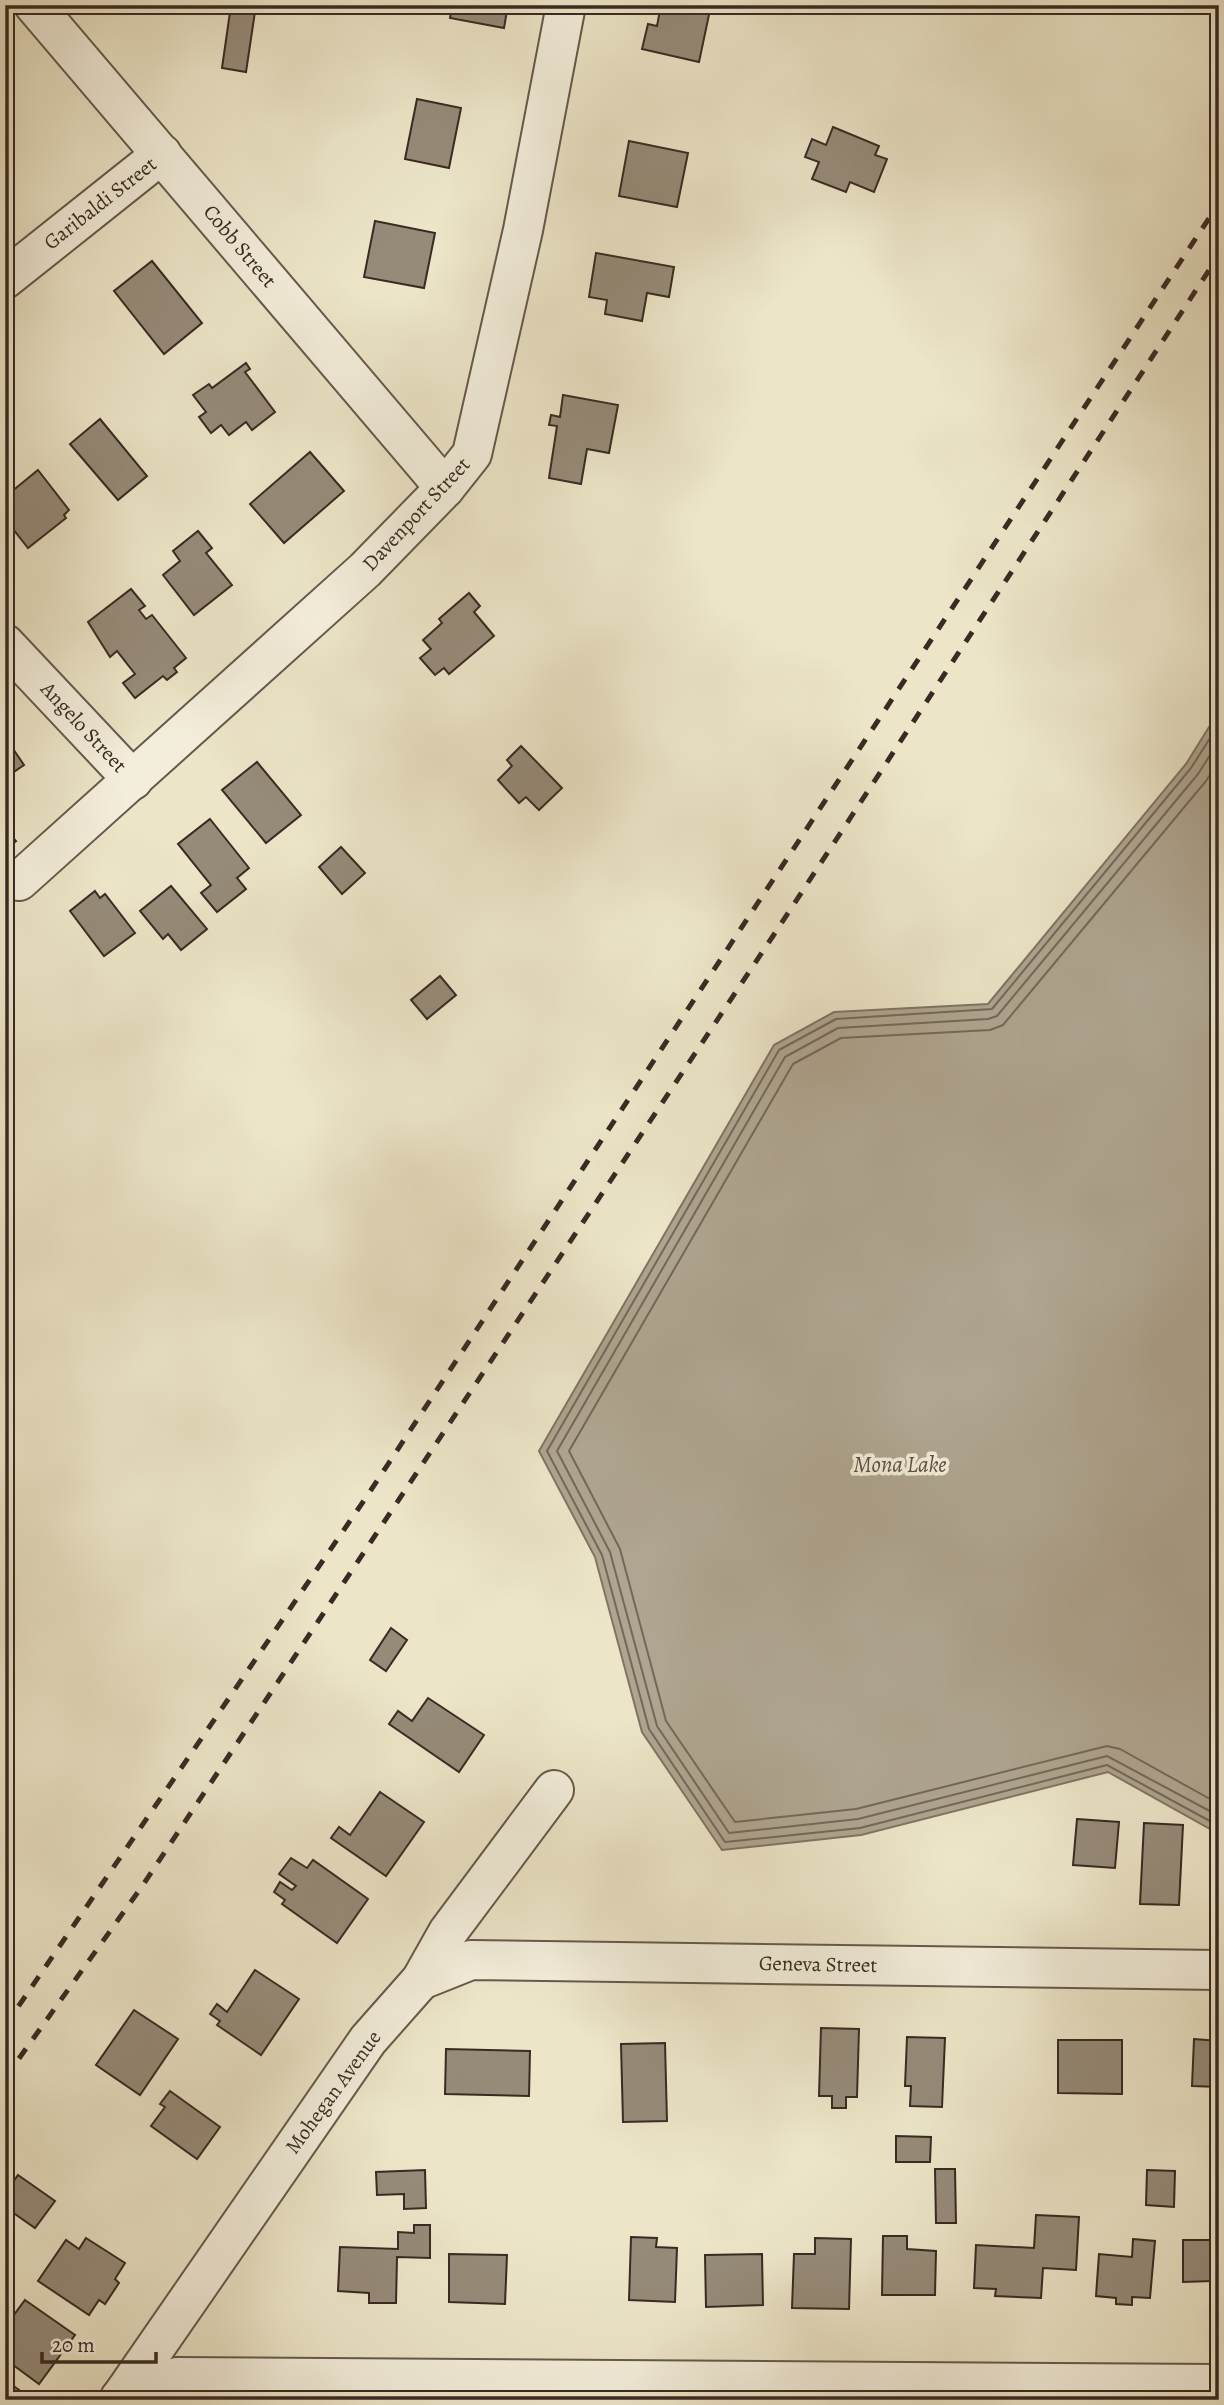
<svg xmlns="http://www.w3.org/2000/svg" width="1224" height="2405" font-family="Alegreya,serif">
<rect width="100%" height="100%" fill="#ece5c8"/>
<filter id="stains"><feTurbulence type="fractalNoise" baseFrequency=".00286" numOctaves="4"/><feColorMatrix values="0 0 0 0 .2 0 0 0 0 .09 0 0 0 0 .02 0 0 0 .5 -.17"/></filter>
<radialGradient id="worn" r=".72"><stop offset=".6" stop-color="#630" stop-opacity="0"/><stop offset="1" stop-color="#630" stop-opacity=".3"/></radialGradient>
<path fill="#afa590" stroke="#807464" stroke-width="2" d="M1219 711V1834L1108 1772 861 1835 722 1850 642 1732 595 1557 539 1451 774 1045 834 1012 988 1004 1186 764Z"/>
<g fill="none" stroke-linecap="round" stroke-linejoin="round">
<g stroke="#74685a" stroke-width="2">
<path d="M1219 724 1191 768 992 1009 836 1019 779 1050 547 1451 602 1555 649 1729 725 1842 860 1828 1107 1765 1219 1826"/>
<path d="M1219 741 1198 774 997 1016 988 1019 838 1028 785 1057 557 1451 610 1552 657 1726 729 1833 858 1819 1107 1756 1219 1816"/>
<path d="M1219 761 1206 781 1003 1025 990 1030 841 1038 793 1064 569 1451 620 1549 666 1721 735 1822 856 1809 1107 1746 1120 1749 1219 1804"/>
</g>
</g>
<g fill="#968b79" stroke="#392a23" stroke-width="2">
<path d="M231 5H256L246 72 222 68Z"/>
<path d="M338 5H361L360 10Z"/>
<path d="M452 5H508L504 28 450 18Z"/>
<path d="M661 5H692L710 10 699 62 642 49 648 24 657 26Z"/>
<path d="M417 99 461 108 449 168 405 159Z"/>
<path d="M833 127 879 146 875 155 887 159 874 192 850 182 846 192 812 179 819 162 805 157 812 139 826 145Z"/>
<path d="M629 141 688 153 677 207 619 196Z"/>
<path d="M375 221 435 233 424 288 364 277Z"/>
<path d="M596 253 674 267 669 297 647 293 642 321 605 314 607 300 589 297Z"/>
<path d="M152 261 202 323 164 354 114 291Z"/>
<path d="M246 363 250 369 245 372 275 412 252 430 246 422 229 435 221 425 211 433 199 417 206 412 193 395 209 384 212 388Z"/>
<path d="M563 395 618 405 609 453 587 449 581 484 549 478 557 426 549 425 551 415 560 417Z"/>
<path d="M100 419 147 476 118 500 70 444Z"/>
<path d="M310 452 344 491 284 543 250 504Z"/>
<path d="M38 470 69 510 64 515 66 518 28 548 9 524 5 527V497Z"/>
<path d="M198 531 212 548 206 553 232 585 194 615 163 575 180 561 173 551Z"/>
<path d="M131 589 145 606 139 610 146 619 152 615 186 658 174 668 177 672 167 680 163 676 135 698 123 683 135 674 117 651 110 657 88 622Z"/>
<path d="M469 593 480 606 474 612 494 636 449 674 444 668 435 675 420 658 431 649 423 640 442 623 439 619Z"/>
<path d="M5 737 24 765 5 778Z"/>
<path d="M521 746 562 788 539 810 526 797 519 803 498 780 512 766 507 760Z"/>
<path d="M257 762 301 815 266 843 222 790Z"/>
<path d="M210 819 249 868 237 878 246 889 217 912 201 893 211 885 178 844Z"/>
<path d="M5 828 16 841 5 850Z"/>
<path d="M341 847 365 873 342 894 319 867Z"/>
<path d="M171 886 207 929 181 950 168 934 163 939 140 911Z"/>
<path d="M95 891 100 898 105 894 135 933 104 956 70 911Z"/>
<path d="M440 976 456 995 427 1019 411 1000Z"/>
<path d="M391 1628 407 1640 386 1671 370 1660Z"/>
<path d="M428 1698 484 1735 459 1772 389 1724 398 1711 412 1721Z"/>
<path d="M380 1792 424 1822 386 1876 331 1838 339 1827 350 1835Z"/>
<path d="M1077 1819 1119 1822 1115 1868 1073 1865Z"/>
<path d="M1144 1823 1183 1825 1179 1905 1140 1904Z"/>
<path d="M291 1858 307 1868 313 1860 368 1899 337 1943 282 1904 285 1900 274 1892 280 1882 292 1890 296 1886 279 1874Z"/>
<path d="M255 1970 299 1999 261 2055 217 2025 220 2021 210 2014 217 2004 227 2012Z"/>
<path d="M134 2010 178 2039 140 2095 96 2065Z"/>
<path d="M821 2028 859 2029 857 2097H846V2108H832V2096H819Z"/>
<path d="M907 2037 945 2038 942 2107 910 2106 911 2086H905Z"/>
<path d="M1194 2039 1219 2041V2087L1192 2086Z"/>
<path d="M1058 2040H1122V2094L1058 2093Z"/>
<path d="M665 2043 667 2121 623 2122 621 2044Z"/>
<path d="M446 2049 530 2051 529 2096 445 2094Z"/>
<path d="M170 2091 220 2127 197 2159 151 2126 165 2107 160 2104Z"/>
<path d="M896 2136 931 2137 930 2162H896Z"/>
<path d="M935 2169H955L956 2223H936Z"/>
<path d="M425 2170 426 2208 404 2209V2194L377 2195 376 2172Z"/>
<path d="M1147 2170 1175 2171 1174 2207 1146 2205Z"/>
<path d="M18 2175 55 2201 35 2228 5 2207V2194Z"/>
<path d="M1036 2215 1079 2217 1076 2270 1043 2268 1041 2298 995 2296 996 2289 974 2288 976 2245 1034 2248Z"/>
<path d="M414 2225H430V2258L397 2257 396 2303H369V2293L338 2291 340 2247 398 2249V2232L414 2233Z"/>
<path d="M883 2236H907V2249L936 2251 935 2295H882Z"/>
<path d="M631 2237 657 2238 656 2247 677 2248 675 2302 629 2300Z"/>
<path d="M86 2238 125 2263 115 2279 119 2283 105 2304 99 2300 89 2315 38 2281 66 2240 79 2249Z"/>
<path d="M815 2238 851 2239 849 2309 792 2308 794 2254H815Z"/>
<path d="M1133 2239 1155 2241 1150 2298 1132 2297V2305L1116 2304V2298L1096 2296 1099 2254 1132 2257Z"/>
<path d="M1183 2240H1212V2257H1219V2274H1212V2281L1183 2282Z"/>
<path d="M449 2254 507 2255 505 2304 449 2302Z"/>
<path d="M762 2254 763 2305 706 2307 705 2255Z"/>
<path d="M25 2300 75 2335 39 2384 5 2359V2327Z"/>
<path d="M5 2380 22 2392 17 2400H5Z"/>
</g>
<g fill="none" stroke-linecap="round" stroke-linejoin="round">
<defs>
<g id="street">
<path d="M34 5 445 488"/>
<path d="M5 279 162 154"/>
<path d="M5 644 133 780"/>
<path d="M19 881 365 570 445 488 472 454 523 230 566 5"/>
<path d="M421 1980 471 1960 1219 1970"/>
<path d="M120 2398 177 2377 1219 2384"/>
<path d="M119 2400 368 2040 421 1980 448 1932 554 1790"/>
</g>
</defs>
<use href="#street" stroke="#66594c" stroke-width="42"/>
<use href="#street" stroke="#f3eedb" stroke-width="38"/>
<g stroke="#392a23" stroke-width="5" stroke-dasharray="12 12" stroke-linecap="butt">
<path d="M5 2026 367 1496 1219 203"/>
<path d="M5 2078 143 1885 773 936 1219 255"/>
</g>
</g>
<g text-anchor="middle" stroke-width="7" stroke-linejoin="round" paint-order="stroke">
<g font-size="21" fill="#392a23" stroke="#f3eedb">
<text transform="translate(100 203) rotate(-38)" y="7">Garibaldi Street</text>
<text transform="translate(240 246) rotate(50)" y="7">Cobb Street</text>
<text transform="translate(416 514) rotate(-47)" y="7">Davenport Street</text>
<text transform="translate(84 727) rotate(47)" y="7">Angelo Street</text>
<text transform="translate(818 1964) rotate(1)" y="7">Geneva Street</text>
<text transform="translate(333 2092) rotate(-54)" y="7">Mohegan Avenue</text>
</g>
<g font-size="23" font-style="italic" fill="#5c4f44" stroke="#f3eedb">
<text x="900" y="1472">Mona Lake</text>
</g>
</g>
<rect width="1224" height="2405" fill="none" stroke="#ece5c8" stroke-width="28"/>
<rect x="7" y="7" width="1210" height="2391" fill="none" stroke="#392a23" stroke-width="3.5"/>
<rect x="14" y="14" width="1196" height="2377" fill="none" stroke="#392a23" stroke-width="2"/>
<path d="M42 2352v10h114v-10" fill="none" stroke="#392a23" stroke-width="3.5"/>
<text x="52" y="2352" font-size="21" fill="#392a23" stroke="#f3eedb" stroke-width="5" paint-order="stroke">20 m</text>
<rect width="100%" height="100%" filter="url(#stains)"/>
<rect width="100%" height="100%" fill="url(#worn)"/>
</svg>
